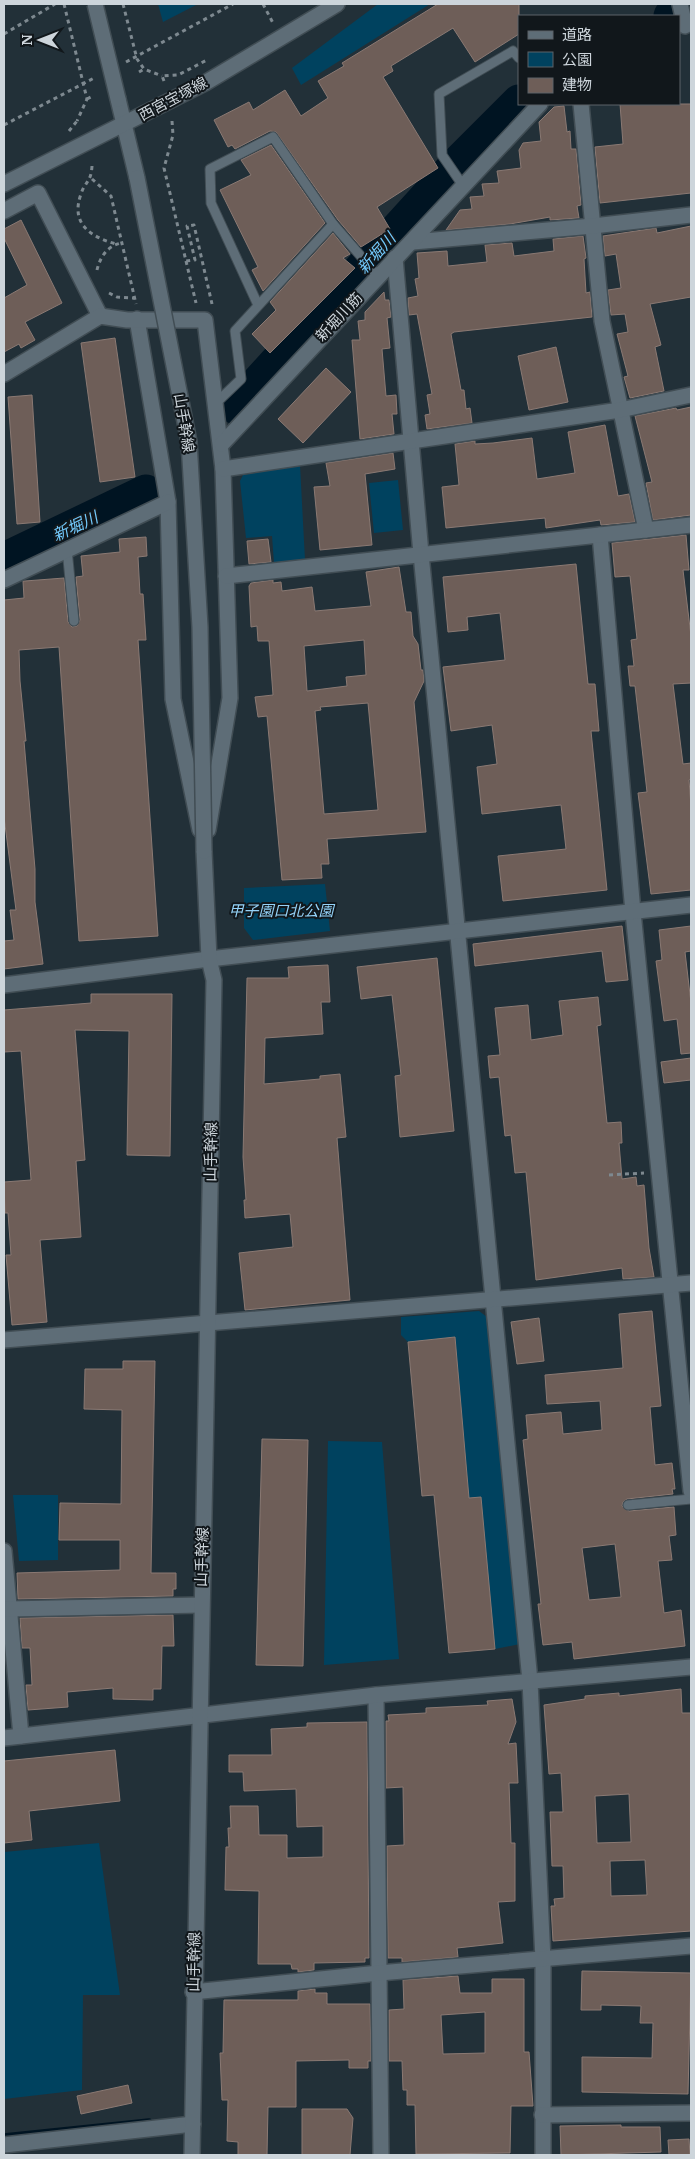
<svg xmlns="http://www.w3.org/2000/svg" width="695" height="2159" font-family="Merriweather,'Noto Sans JP',serif">
<rect width="100%" height="100%" fill="#223038"/>
<g fill="#00425f">
<path d="M158 4H198L163 22Z"/>
<path d="M378 4H430L301 85 292 68Z"/>
<path d="M300 465 305 560 274 563 272 536 246 538 240 481 243 475Z"/>
<path d="M398 480 403 530 374 533 369 483Z"/>
<path d="M325 884 330 931 253 940 244 928V888Z"/>
<path d="M479 1311 487 1317 520 1644 495 1649 469 1498 455 1337 408 1342 401 1335V1317Z"/>
<path d="M328 1441 382 1442 399 1659 324 1665Z"/>
<path d="M13 1495H58V1560L19 1561Z"/>
<path d="M99 1843 120 1995H83L82 2090 4 2099V1852Z"/>
</g>
<g fill="none" stroke-linecap="round" stroke-linejoin="round">
<path stroke="#001422" stroke-width="5.5" d="M4 2136 149 2121"/>
<g stroke="#001422" stroke-width="35">
<path d="M671 16 691 12"/>
<path d="M236 407 457 164 519 102"/>
<path d="M4 560 146 492"/>
</g>
</g>
<g fill="#6e5e58" stroke="#8a7973" fill-rule="evenodd">
<path d="M438 4H519V34L475 62 453 28 391 66 393 71 383 77 438 168 377 207 390 229 361 247 338 220 276 132 270 131 235 149 232 145 228 147 214 120 249 102 253 110 285 90 301 116 328 98 318 81 344 66 342 63Z"/>
<path d="M620 104H691V193L600 203 595 147 623 144Z"/>
<path d="M564 106 567 132 570 131 571 149H576L581 205 577 206 579 218 550 220V217L510 224 446 230 460 210 472 209 470 197 484 196 482 184 499 183 497 171 521 168 519 150 523 143 541 141 539 122 554 107Z"/>
<path d="M271 145 325 223 263 291 252 270 258 267 220 190 251 175 241 160Z"/>
<path d="M21 220 62 303 25 322 35 340 21 348 19 344 4 352V298L27 285 4 238V229Z"/>
<path d="M691 226V297L650 304 661 345 655 347 664 391 630 398 624 377 628 376 617 334 628 332 625 314 611 315 608 290 621 288 616 254 605 256 603 236 656 228 657 233Z"/>
<path d="M333 233 350 254 343 258 355 268 270 353 252 334 276 310 270 302Z"/>
<path d="M583 236 586 258 584 259 586 293 590 292 592 317 454 332 451 334 461 390H464L466 409 470 408 472 423 427 429 425 415 430 414 427 395 432 394 417 314 409 315 408 298 418 296 415 279 419 278 417 253 447 251 448 266 487 262 485 245 512 243 514 256 554 251 553 239Z"/>
<path d="M384 292 385 300H389L391 317 387 318 390 348 382 349 386 396 396 395 397 414H392L394 434 360 439 352 340H360L358 321 365 320V312Z"/>
<path d="M115 338 135 477 100 482 81 343Z"/>
<path d="M556 347 568 402 529 410 518 356Z"/>
<path d="M326 368 351 392 303 443 278 419Z"/>
<path d="M32 395 40 522 17 524 8 397Z"/>
<path d="M691 407V515L653 520 646 483 652 482 635 416 676 408 677 410Z"/>
<path d="M605 425 618 496 629 494 635 522 601 525 600 520 546 528 545 518 446 528 442 487 459 485 455 444 475 441V444L493 443 532 438 537 479 575 473 568 432Z"/>
<path d="M393 453 395 469 365 474 372 545 320 550 314 487 330 486 326 463Z"/>
<path d="M686 535 689 570H683L691 636V683L673 684 683 764 691 763V779L689 780 691 806V890L651 894 638 793 647 792 635 686H630L628 666H634L631 640 637 639 630 576 615 577 612 543Z"/>
<path d="M146 537 147 556 138 557 140 594H143L146 640H138L158 936 79 941 59 647 19 650 20 681 26 741H24L35 869V902L43 964 4 969V941L14 940 10 910H16L4 817V600L24 598 23 581H25L64 578 68 622 72 627 77 626 80 620 76 577 83 576 81 556 120 552 119 539Z"/>
<path d="M268 539 271 562 249 564 247 541Z"/>
<path d="M576 564 588 684H595L599 731H591L607 890 503 901 498 856 566 849 561 805 482 814 477 767 497 764 492 725 451 731 443 667 505 660 500 613 467 617 468 630 448 632 443 577Z"/>
<path d="M399 567 406 612H411L413 636 418 644 421 670H423L424 681 414 702 426 832 327 839 329 864H321L322 878 282 880 267 716 258 717 255 697 273 695 269 641H258L257 626 251 627 249 586 251 583 273 580V583L281 582 282 591 312 587 315 611 371 606 366 572ZM364 640 366 675 346 677 347 686 307 691 304 646ZM368 703 378 810 324 814 315 711 321 710 320 707Z"/>
<path d="M622 926 628 980 606 982 602 951 475 966 473 944Z"/>
<path d="M691 926V951L685 952 691 1003V1053L681 1054 677 1019 664 1021 656 961 662 960 659 930Z"/>
<path d="M437 958 454 1131 400 1137 395 1076 401 1075 392 995 361 999 357 967Z"/>
<path d="M328 965 330 1002H321L323 1034 265 1038 264 1084 320 1079V1076L340 1074 346 1137 337 1138 350 1300 245 1310 239 1253 293 1247 290 1214 245 1218 244 1200H246L243 1157 247 978H289L288 967Z"/>
<path d="M91 994H172L170 1156 127 1155 129 1031 75 1030 85 1160 76 1161 81 1237 40 1240 47 1322 12 1325 6 1255H11L8 1213H5L4 1182 31 1180 21 1051 4 1052V1010L91 1003Z"/>
<path d="M598 997 601 1025 597 1026 607 1123 621 1122 622 1143H619L622 1179 636 1177 637 1186 644 1185 649 1248 654 1277 623 1279 622 1268 536 1280 526 1172 515 1173 511 1135 505 1136 499 1077 490 1078 488 1056 500 1055 495 1008 528 1005 531 1040 563 1035 559 1001Z"/>
<path d="M691 1058V1080L664 1083 661 1062Z"/>
<path d="M652 1311 661 1406 650 1407 655 1465 672 1463 675 1489H672L673 1494 627 1499 623 1502 622 1506 629 1511 674 1507 676 1535 669 1536 672 1560 658 1561 664 1613 681 1610 685 1646 574 1659 572 1642 543 1645 538 1604H541L523 1440 528 1439 526 1415 561 1412 563 1434 602 1430 600 1401 547 1404 545 1375 623 1368 619 1314ZM615 1544 621 1597 589 1600 582 1548Z"/>
<path d="M539 1318 544 1361 517 1364 511 1322Z"/>
<path d="M455 1337 469 1498 481 1497 495 1649 449 1653 434 1495 422 1496 408 1342Z"/>
<path d="M123 1361H155L151 1573H176V1589H173V1596L18 1599 17 1573 120 1570V1540H59L60 1503 121 1504 122 1410 84 1409 85 1369H123Z"/>
<path d="M262 1439 308 1440 303 1666 256 1665Z"/>
<path d="M173 1615 174 1646H162L161 1689H153V1700L113 1699V1688L67 1692 68 1707 28 1710 26 1685H32L30 1648H22L20 1618Z"/>
<path d="M681 1689 682 1713H691V1931L553 1941 551 1906H555L554 1899 564 1898 563 1866H552L550 1812H563L561 1773 549 1774 544 1705 585 1699V1696L619 1693V1696ZM629 1794 631 1842 597 1843 595 1796ZM645 1860 647 1895 611 1896 610 1861Z"/>
<path d="M512 1699 516 1722 508 1744 516 1743 518 1783H509L511 1843H515V1901L498 1902 503 1943 457 1948 458 1957 402 1962V1958H388L387 1846 404 1845 403 1787 386 1788V1721H389L388 1715 426 1713V1708L488 1705 487 1701Z"/>
<path d="M367 1722 369 1958H365V1962L314 1963V1970L298 1972V1969H292L291 1964H258L259 1891 225 1890 226 1847H229L228 1828H231L230 1806H258L259 1835H287V1858L323 1857V1826L297 1827 296 1789 244 1791 243 1772H229V1755H272L271 1729 307 1727V1723Z"/>
<path d="M115 1750 120 1801 29 1811 32 1840 4 1843V1761Z"/>
<path d="M582 1971 691 1973 688 2094 582 2092V2057L652 2058 653 2023H640L641 2006 601 2005V2010H581Z"/>
<path d="M458 1976 460 1993H492V1979H524V2052H529L533 2106H511L510 2153 416 2154 415 2105H407V2090H403L402 2061H389V2010L404 2009 403 1980ZM485 2012V2053L443 2054 441 2015Z"/>
<path d="M315 1989V1993H327V2004H370L371 2061H368V2068H349V2060L296 2061V2107H268L267 2155H238V2142L227 2141 228 2100H222L220 2053H223L224 2000H298V1991Z"/>
<path d="M128 2085 132 2103 81 2114 77 2096Z"/>
<path d="M302 2109H347L353 2118 350 2155H302Z"/>
<path d="M621 2125V2127H660L661 2152 561 2155 560 2126Z"/>
<path d="M689 2139 690 2155H669L668 2140Z"/>
</g>
<g fill="none" stroke-linecap="round" stroke-linejoin="round">
<defs>
<g id="lane">
<path d="M464 187 442 155 439 94 513 51 519 58"/>
<path d="M258 305 211 203 210 169 273 137 333 224 378 276"/>
<path d="M216 403 241 379 235 331 333 224"/>
<path d="M67 549 74 621"/>
<path d="M628 1505 691 1499"/>
</g>
<g id="street">
<path d="M680 4 685 26"/>
<path d="M581 104 602 321 646 530"/>
<path d="M4 211 38 193 100 316"/>
<path d="M413 242 593 226 691 215"/>
<path d="M395 258 421 554 530 1681 543 1960V2155"/>
<path d="M137 319 168 502 173 699 200 830"/>
<path d="M4 374 100 316 127 320H205L223 469 230 698 208 830"/>
<path d="M222 444 540 104"/>
<path d="M223 469 620 410 691 395"/>
<path d="M600 535 633 912 691 1491"/>
<path d="M226 576 691 525"/>
<path d="M4 580 168 502"/>
<path d="M4 1340 691 1283"/>
<path d="M4 1551 21 1736"/>
<path d="M8 1609 201 1605"/>
<path d="M376 1695 381 2155"/>
<path d="M193 1992 379 1973 691 1946"/>
<path d="M542 2115 691 2113"/>
<path d="M4 2145 193 2124"/>
</g>
<g id="secondary">
<path d="M118 99 137 178"/>
<path d="M4 184 205 83 337 4"/>
<path d="M4 985 209 959 691 905"/>
<path d="M4 1738 376 1695 691 1667"/>
<path d="M192 2155 214 980 209 959 204 851"/>
</g>
</defs>
<use href="#lane" stroke="#414d54" stroke-width="11"/>
<use href="#street" stroke="#414d54" stroke-width="18"/>
<use href="#secondary" stroke="#414d54" stroke-width="18"/>
<g stroke="#7e8990" stroke-width="3" stroke-dasharray="4 4" stroke-linecap="butt">
<path d="M263 4 273 23"/>
<path d="M4 34 55 4"/>
<path d="M126 62 233 4"/>
<path d="M139 72 144 69"/>
<path d="M164 81 162 76 178 75 207 60"/>
<path d="M87 99 91 97"/>
<path d="M172 121 173 135 164 168 186 261 195 260 187 226 194 225 212 304"/>
<path d="M4 125 96 77"/>
<path d="M69 131 77 121"/>
<path d="M92 166C91 183 85 181 81 194 70 224 91 237 116 244"/>
<path d="M92 179 111 196 136 304"/>
<path d="M186 261 196 303"/>
<path d="M97 270C100 257 108 245 122 243"/>
<path d="M109 293 117 297 134 298"/>
<path d="M609 1175 644 1173"/>
</g>
<use href="#lane" stroke="#5e6d77" stroke-width="9"/>
<use href="#street" stroke="#5e6d77" stroke-width="15"/>
<use href="#secondary" stroke="#5e6d77" stroke-width="15"/>
<defs>
<g id="secondary-bridge">
<path d="M95 4 118 99"/>
<path d="M137 178 189 442 200 627 204 851"/>
</g>
</defs>
<use href="#secondary-bridge" stroke="#414d54" stroke-width="18" stroke-linecap="butt"/>
<g stroke="#7e8990" stroke-width="3" stroke-dasharray="4 4" stroke-linecap="butt">
<path d="M64 4 87 99 77 121"/>
<path d="M123 4 137 59 144 69 162 76"/>
</g>
<use href="#secondary-bridge" stroke="#5e6d77" stroke-width="15"/>
</g>
<g text-anchor="middle" stroke-width="4" stroke-linejoin="round" paint-order="stroke">
<g font-size="15" fill="#cdd5db" stroke="#11171b">
<text transform="translate(173 99) rotate(-28)" y="5">西宮宝塚線</text>
<text transform="translate(339 317) rotate(-47)" y="5">新堀川筋</text>
<text transform="translate(184 423) rotate(81)" y="5">山手幹線</text>
<text transform="translate(211 1152) rotate(-89)" y="5">山手幹線</text>
<text transform="translate(202 1557) rotate(-88)" y="5">山手幹線</text>
<text transform="translate(194 1962) rotate(-89)" y="5">山手幹線</text>
</g>
<g font-size="15" font-style="italic" fill="#94d2f8" stroke="#11171b">
<text x="281" y="916">甲子園口北公園</text>
</g>
<g font-size="16" font-style="italic" fill="#73cafd" stroke="#11171b">
<text transform="translate(376 253) rotate(-48)" y="6">新堀川</text>
<text transform="translate(75 526) rotate(-25)" y="6">新堀川</text>
</g>
</g>
<rect width="695" height="2159" fill="none" stroke="#cdd5db" stroke-width="10"/>
<rect x="518" y="15" width="162" height="90" fill="#11171b" stroke="#5c6368"/>
<rect x="528" y="31" width="25" height="8" fill="#5e6d77" stroke="#5c6368"/>
<text x="562" y="40" font-size="15" fill="#cdd5db">道路</text>
<rect x="528" y="52" width="25" height="15" fill="#00425f" stroke="#5c6368"/>
<text x="562" y="65" font-size="15" fill="#cdd5db">公園</text>
<rect x="528" y="78" width="25" height="15" fill="#6e5e58" stroke="#5c6368"/>
<text x="562" y="90" font-size="15" fill="#cdd5db">建物</text>
<g transform="translate(40 40) rotate(270)" stroke="#11171b" stroke-width="4" paint-order="stroke">
<path d="M0-4L9 19L0 12L-9 19Z" fill="#cdd5db"/>
<text y="-8" font-size="14" font-weight="bold" text-anchor="middle" fill="#cdd5db">N</text>
</g>
</svg>
